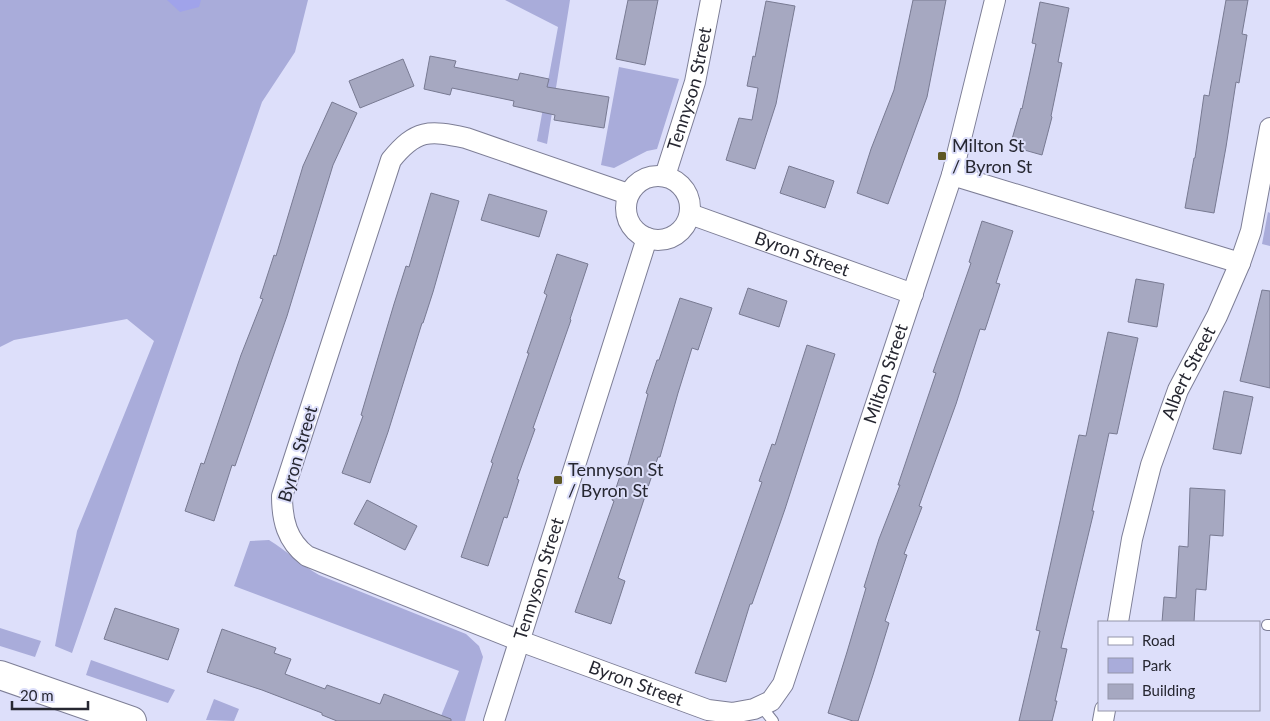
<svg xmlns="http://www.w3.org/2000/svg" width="1270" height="721" font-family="Lato,sans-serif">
<rect width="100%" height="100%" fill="#dddffa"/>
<g fill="#a9acda">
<path d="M0 0H308L295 52 262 102 72 653 55 646 77 531 154 341 127 319 14 340 0 347Z"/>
<path d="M505 0H570L547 144 537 141 558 27Z"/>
<path d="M619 67 679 79 657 149 647 151 614 168 601 165Z"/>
<path d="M1268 212 1270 213V246L1262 244Z"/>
<path d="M269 540C287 551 301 565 319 575L466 634 479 646 483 657 465 721H439L459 671 234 586 250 541Z"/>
<path d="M0 628 41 641 35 657 0 646Z"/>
<path d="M91 660 175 690 168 703 86 675Z"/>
<path d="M214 699 239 709 234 721 206 720Z"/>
</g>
<path fill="#a0a3ea" d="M167 0H201L199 7 180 12Z"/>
<g fill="#a6a8c1" stroke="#787a92">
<path d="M628 0H658L645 65 616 59Z"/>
<path d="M913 0H946L927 97 888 204 857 193 871 149 894 90Z"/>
<path d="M1226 0H1248L1242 34 1247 35 1239 83 1236 82 1226 147 1214 213 1185 208 1194 158H1195L1204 95 1209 96Z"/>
<path d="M766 1 795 6 776 104 755 169 726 160 739 118 752 120 758 88 747 86 753 56 755 57Z"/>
<path d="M1040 2 1069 8 1058 62 1062 63 1051 116 1052 117 1042 155 1010 146 1021 108 1022 109 1036 44 1032 43Z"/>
<path d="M430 56 456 61 454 67 518 80 520 73 549 79 547 87 609 97 604 128 554 120 555 115 513 106 514 101 452 88 450 95 424 89Z"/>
<path d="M403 59 414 86 360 108 349 81Z"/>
<path d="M332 102 357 113 333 165 287 316 235 466 232 465 214 521 185 511 201 463 204 464 241 355 263 299 260 298 274 255 276 256 303 166Z"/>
<path d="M789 166 834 181 825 208 780 193Z"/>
<path d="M431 193 459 201 433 292 423 323H422L388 432 370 483 342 473 363 416 361 415 394 304 406 266 409 267Z"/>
<path d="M489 194 547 211 539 237 481 220Z"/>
<path d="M982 221 1013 231 996 283 1000 284 985 330 980 329 956 404 919 506 922 507 904 554 907 555 885 621 889 623 873 675 858 721H853L828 713 847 652 866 588 864 587 879 539 900 485H898L936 373 933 372 971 263 969 262Z"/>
<path d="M557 254 588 264 570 319 571 320 533 428 535 429 517 479 519 480 507 518 504 517 488 566 461 557 493 463 491 462 529 353H527L547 295 544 293Z"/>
<path d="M1136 279 1164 284 1157 327 1128 322Z"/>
<path d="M748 288 787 301 779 327 739 314Z"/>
<path d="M1262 290 1270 291V388L1240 381Z"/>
<path d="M680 298 712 308 698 350 692 348 678 393 660 457H658L618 578 625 581 611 624 575 612 614 501 612 500 623 467 627 468 648 394 646 393 657 360H659Z"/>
<path d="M1108 332 1138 338 1117 434 1109 433 1092 511H1094L1061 648 1067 649 1055 701H1057L1052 721H1019L1040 631 1036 630 1079 435 1086 436Z"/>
<path d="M807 345 835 354 785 509 752 604H750L726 682 695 673 762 482 759 481 772 444 775 445Z"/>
<path d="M1224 391 1253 397 1241 454 1213 449Z"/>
<path d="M1190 488 1225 490 1223 536 1210 535 1206 590 1196 589 1194 622H1162L1164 597 1176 598 1179 546 1188 547Z"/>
<path d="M367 500 417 526 405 550 354 524Z"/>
<path d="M115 608 179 629 168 660 104 639Z"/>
<path d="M222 629 276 648 274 653 291 659 285 674 325 689 327 685 380 704 384 694 451 719V721H337L322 715V713L262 690 207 672Z"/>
</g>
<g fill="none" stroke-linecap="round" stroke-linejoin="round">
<defs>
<g id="service">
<path d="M1267 625H1270"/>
<path d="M761 706 773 721"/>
</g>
<g id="minor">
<path d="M952 175 1240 263"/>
<circle cx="658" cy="208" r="32"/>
<path id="s1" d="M665 176 695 82 711 0"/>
<path id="s2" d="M628 194 466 138C429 130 416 129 391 160L282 496C282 520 287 541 307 556L520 641 708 710 732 713 754 709 771 701 783 684 952 175 995 0"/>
<path id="s3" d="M690 214 913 294"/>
<path id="s4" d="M1118 622 1132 539 1151 465 1178 390 1217 316 1240 263 1251 231 1270 128"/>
<path id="s5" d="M494 721 647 238"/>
<path d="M1103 721 1105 710"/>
</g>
<path id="primary" d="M0 675 132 721"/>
</defs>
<use href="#service" stroke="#7d7e96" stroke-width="12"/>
<use href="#minor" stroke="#7d7e96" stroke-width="22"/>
<use href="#primary" stroke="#7d7e96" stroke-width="30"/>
<use href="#service" stroke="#fff" stroke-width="10"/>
<use href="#minor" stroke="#fff" stroke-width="20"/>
<use href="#primary" stroke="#fff" stroke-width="28"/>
</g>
<g fill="#5f5824" stroke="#dddffa" stroke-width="2">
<rect x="937" y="151" width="10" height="10" rx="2.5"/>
<rect x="553" y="475" width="10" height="10" rx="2.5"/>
</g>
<g text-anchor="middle" stroke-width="4" stroke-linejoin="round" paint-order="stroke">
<g font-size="18" fill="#262731" stroke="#dddffa">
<text dy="6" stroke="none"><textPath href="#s1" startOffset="91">Tennyson Street</textPath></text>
<text dy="6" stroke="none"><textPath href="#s3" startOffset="119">Byron Street</textPath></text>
<text dy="6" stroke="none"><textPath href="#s2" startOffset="1520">Milton Street</textPath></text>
<text dy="6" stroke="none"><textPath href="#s4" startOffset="260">Albert Street</textPath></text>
<text transform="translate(298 454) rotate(-74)" y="6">Byron Street</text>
<text dy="6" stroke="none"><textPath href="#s5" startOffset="149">Tennyson Street</textPath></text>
<text dy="6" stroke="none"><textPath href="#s2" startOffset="1030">Byron Street</textPath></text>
</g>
<g font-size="18" fill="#262731" stroke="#dddffa" text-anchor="start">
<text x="952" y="152">Milton St<tspan x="952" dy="21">/ Byron St</tspan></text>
<text x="568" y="476">Tennyson St<tspan x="568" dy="21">/ Byron St</tspan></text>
</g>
</g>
<rect x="1098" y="621" width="162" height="90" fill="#dddffa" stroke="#9495aa"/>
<rect x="1108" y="637" width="25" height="8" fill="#ffffff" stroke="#9495aa"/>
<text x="1142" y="646" font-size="15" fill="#262731">Road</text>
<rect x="1108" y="658" width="25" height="15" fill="#a9acda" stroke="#9495aa"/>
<text x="1142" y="671" font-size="15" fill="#262731">Park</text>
<rect x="1108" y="684" width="25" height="15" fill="#a6a8c1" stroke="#9495aa"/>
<text x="1142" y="696" font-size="15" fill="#262731">Building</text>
<path d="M12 701v8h76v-8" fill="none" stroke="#262731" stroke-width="2.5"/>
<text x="20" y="701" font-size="15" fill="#262731" stroke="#dddffa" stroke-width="4" paint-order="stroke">20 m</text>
</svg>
